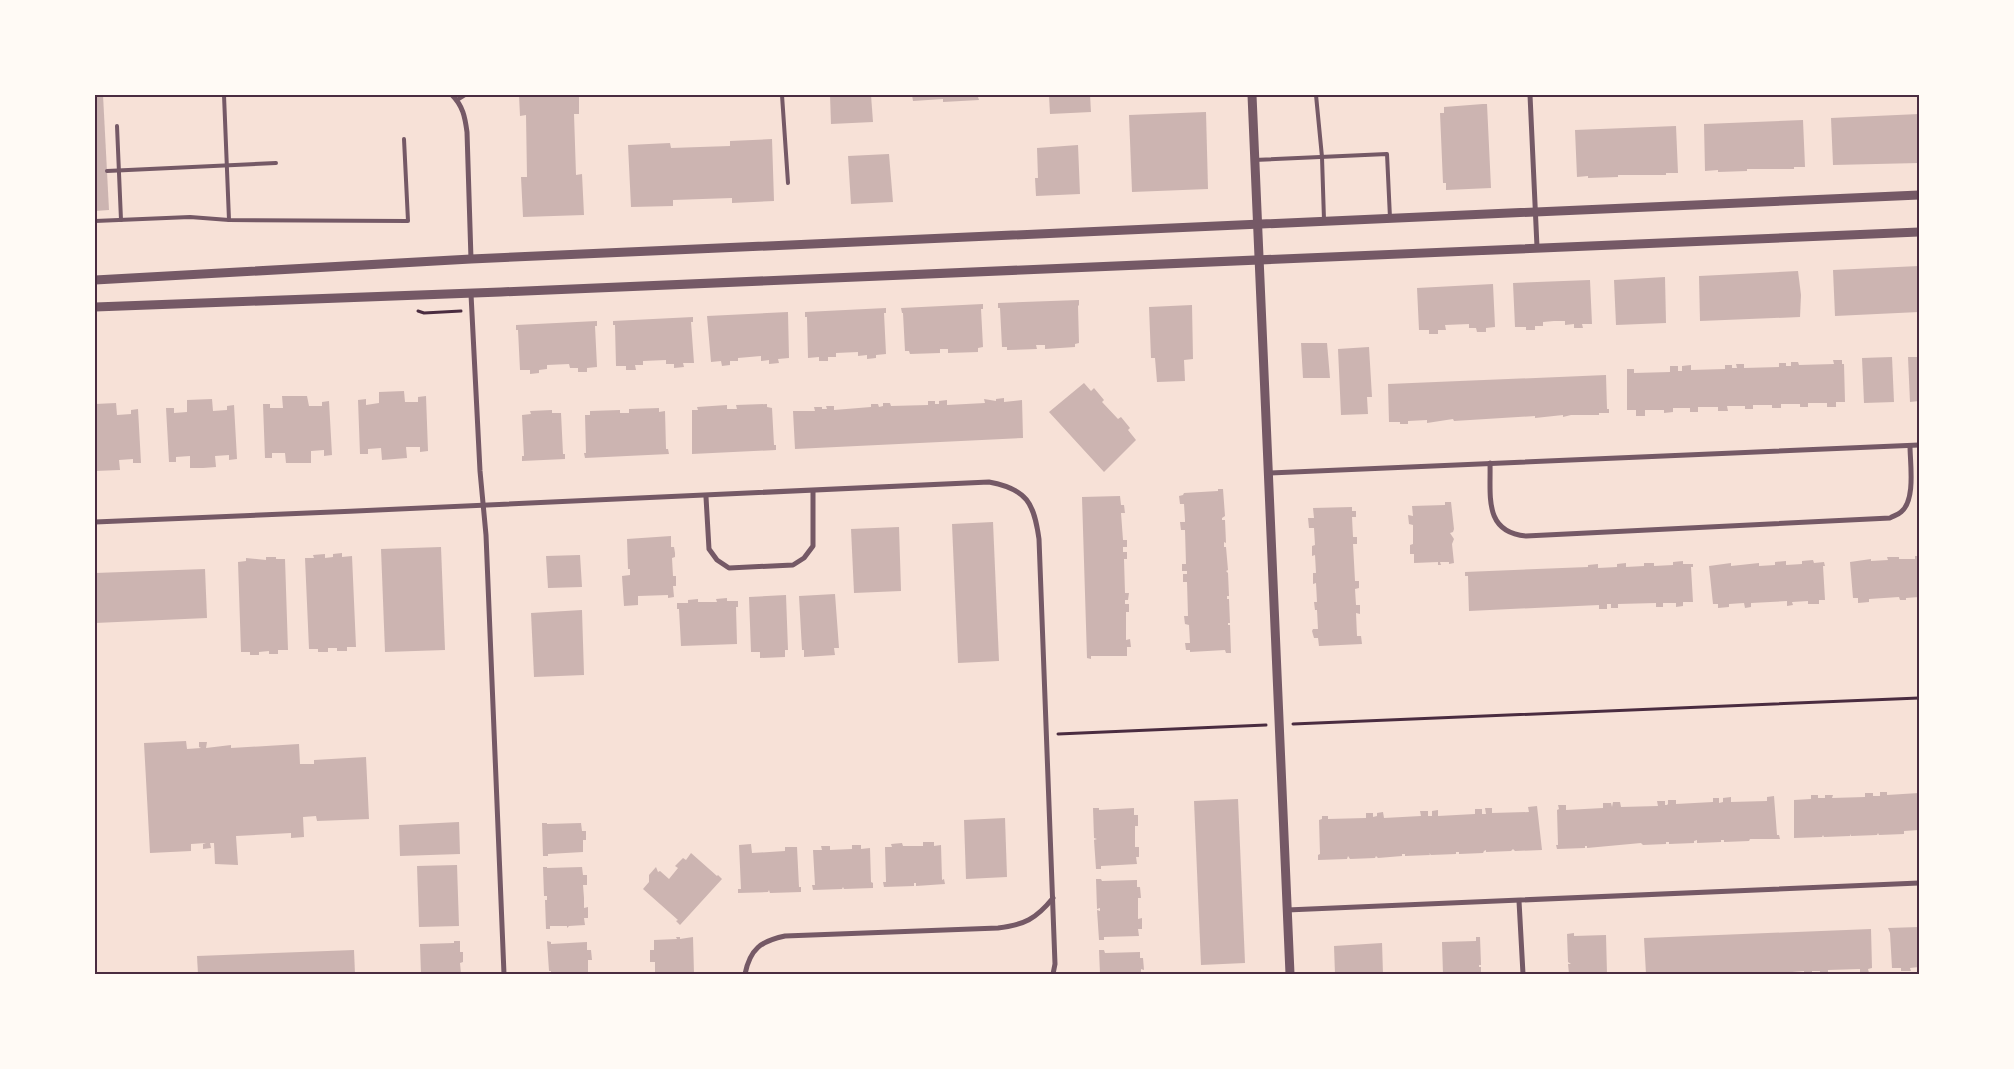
<svg xmlns="http://www.w3.org/2000/svg" width="2014" height="1069" font-family="'Sofia Sans Condensed',sans-serif">
<rect width="100%" height="100%" fill="#f7e1d7"/>
<g fill="#ccb4b1">
<path d="M95 95H103L109 210 95 211Z"/>
<path d="M519 95H579V114H574L576 175 582 174 584 215 523 217 521 177H527L526 115 520 116Z"/>
<path d="M830 95H871L873 122 831 124Z"/>
<path d="M912 95H996V97H978L979 100 943 102V99L913 101Z"/>
<path d="M1049 95H1090L1091 112 1050 114Z"/>
<path d="M1483 104H1487L1491 188 1446 190V183H1443L1440 113H1444V107Z"/>
<path d="M1206 112 1208 189 1132 192 1129 115Z"/>
<path d="M1919 114V163L1833 165 1831 118Z"/>
<path d="M1803 120 1805 167H1794V169H1747V171L1718 172V170L1705 171 1704 124Z"/>
<path d="M1676 126 1678 173H1666V175H1618V177L1588 178V176L1577 177 1575 130Z"/>
<path d="M772 139 774 201 732 203V198L673 200V206L631 207 628 145 670 143 671 148 700 147 730 146V141Z"/>
<path d="M1078 145 1080 194 1036 196 1035 178H1038L1037 148Z"/>
<path d="M889 154 893 202 851 204 848 156Z"/>
<path d="M1919 266V312L1835 316 1833 270Z"/>
<path d="M1798 271 1801 295 1800 317 1700 321 1699 276Z"/>
<path d="M1665 277 1666 323 1616 325 1614 280Z"/>
<path d="M1590 280 1592 324H1582L1583 328H1574V324L1565 325V321H1554L1543 322V326H1535V330H1526V327H1515L1513 283Z"/>
<path d="M1493 284 1495 327 1486 328V332H1477L1476 328H1469V324L1445 325 1446 330H1438V334H1429V330H1419L1417 288Z"/>
<path d="M1079 300V305L1078 306 1079 343 1075 344V347L1045 349V345H1036L1037 349 1007 350V347H1002L1000 308H998V303Z"/>
<path d="M983 304V309H981L983 347 978 348V352L948 353V349H940V353L910 354 909 351H905L903 313H902L901 308Z"/>
<path d="M1192 305 1193 359 1184 360 1185 381 1157 382 1155 358H1151L1149 307Z"/>
<path d="M886 308V313H884L886 354 876 355V358L867 359V355L858 356V352L836 353V357H828V361H819V357L808 358 807 317H805V312Z"/>
<path d="M788 312 789 358 778 359 779 363 769 364V360L761 361V356L738 358V361H730V365L722 366 721 361 711 362 707 316Z"/>
<path d="M693 317V322H691L694 363H683L684 367 674 368V364H666V360L643 361V365H635L636 370H626V366H616L615 325H613V321Z"/>
<path d="M597 321V326H595L597 367 587 368V372H578V368H570L569 364 547 365V369L539 370V373L530 374V370H520L518 330H516V325Z"/>
<path d="M1301 343H1327L1330 378H1303Z"/>
<path d="M1369 347 1372 397H1367L1368 414 1341 415 1338 349Z"/>
<path d="M1892 357 1894 402 1864 403 1862 358Z"/>
<path d="M1908 357H1919V401L1910 402Z"/>
<path d="M1833 360H1842V364H1844L1845 402H1836V407H1827V403H1808V407H1800V404H1781V408H1772V405H1753V409H1745V406H1727L1728 411H1718V407H1698V412H1690V408H1673V412L1664 413V410H1645V416H1636V410H1627V369H1634V373L1670 372V366H1678V371H1682V366L1691 365V370L1725 369V365H1732V368H1737L1736 364H1744V368L1779 367V363H1786V366H1791V362H1798L1799 365 1834 364Z"/>
<path d="M1606 375 1607 409H1609V413H1599V415H1571L1563 417V415L1535 418V416L1454 421 1453 419 1427 423V420L1408 421V424H1400V422H1389L1388 384Z"/>
<path d="M1084 383 1091 391 1094 388 1104 400 1102 402 1118 419 1121 417 1130 428 1128 430 1136 440 1104 472 1049 412Z"/>
<path d="M404 391 405 402H418V397L426 396 428 451 420 452V447H406L407 458 382 460 381 448 368 449V454H360L358 400 366 399V405L379 403V392Z"/>
<path d="M282 396H307L309 406H322V402L329 401 332 455 324 456V450L311 451V463H286L285 453H272V458H265L263 404H270V408H283Z"/>
<path d="M1004 398V402L1022 400 1023 438 795 449 793 411H815L814 407H822V409H827L826 406H834V410L871 407V404H878L879 407 883 406V403H890L891 406 928 405V401H935V404H939V401L947 400V405L985 403 984 399 996 401V399Z"/>
<path d="M212 399 213 411 227 410V406L234 405 237 459 229 460V455L215 456 216 467 203 468H190V456L176 457V462H169L166 408H174V413L187 412V400Z"/>
<path d="M116 403 117 415 131 414V410L138 409 141 463H133V459L119 460 120 470 95 471V404Z"/>
<path d="M767 404V407L772 408 774 445H776V450L692 454V410H698L697 407 727 405V409H737L736 405Z"/>
<path d="M659 408V412L665 411 666 449H668L669 454 585 458 584 453H586L585 415H590V411L620 410V413H629V409Z"/>
<path d="M552 410V413H561L563 454H565V459L522 461V456H524L522 415 531 414 530 411Z"/>
<path d="M1218 489H1223L1225 516 1222 518V520H1225L1226 543 1224 542V547H1226L1228 570 1226 571 1228 573 1229 596H1227V599H1229L1230 623H1228V625H1230L1231 653H1226L1225 650 1190 652V650H1186L1185 643H1190L1189 625 1185 624 1184 616H1188L1187 582H1183V574H1187V571H1182V564H1186L1185 530H1181L1180 522H1185V520L1184 504H1180L1179 496 1183 495 1184 493 1218 491Z"/>
<path d="M1120 496 1121 505H1124L1125 513H1121L1123 540H1127V547H1123V552H1127V559H1124L1125 593H1129L1128 600H1125V604H1129V612H1126V640L1130 639 1131 647H1127V656H1091V659L1087 658 1082 497Z"/>
<path d="M1445 502H1451L1454 529 1453 532 1450 533 1454 539 1452 544 1454 563 1449 564V562H1440L1441 565H1438V562L1414 563V554H1410V545L1413 544V525L1409 524 1408 515 1413 516 1412 506 1445 505Z"/>
<path d="M1352 507V511H1356V517H1352L1353 537H1357V544H1353L1355 581H1359V588L1355 589 1356 605H1360V614L1356 613 1357 636H1361L1362 644 1319 646 1318 638H1314L1312 631 1313 629H1318L1317 610H1315L1314 602H1317L1316 583 1313 584V573H1316L1315 555 1312 556V546L1315 545 1314 528H1309L1308 518H1314L1313 508Z"/>
<path d="M993 522 999 661 958 663 952 524Z"/>
<path d="M899 527 901 591 854 593 851 529Z"/>
<path d="M671 536V547H674L675 553V557L672 558 673 576H676V586H673L674 597 668 598V595L638 596V605L624 606 622 576 630 575V569H628L627 539Z"/>
<path d="M441 547 445 650 385 652 381 549Z"/>
<path d="M342 553V557L352 556 356 647H347V651H337V648H328V652H318V649H309L305 558H314L313 555 325 554V558L333 557V554Z"/>
<path d="M580 555 582 587 548 588 546 556Z"/>
<path d="M1915 556H1919V597L1906 598V600H1900L1899 597 1869 599V602L1858 603V598H1853L1850 562 1871 559V561L1888 560 1887 557H1899V559H1915Z"/>
<path d="M266 557H276V559H285L288 650H278V654H269V651L259 652V655H250V652H241L238 562 246 561V558L266 560Z"/>
<path d="M1813 560 1814 563 1824 562 1825 566H1823L1825 600H1819V604H1808V601L1792 602 1793 605 1787 606V601L1751 603V607L1745 608 1744 603 1729 604V607L1718 608V604H1713L1709 566 1731 563V566L1759 563V566L1775 565V562L1786 561V565L1802 564V561Z"/>
<path d="M1683 561V564H1693V567H1691L1693 602H1683V606L1676 607V603H1663V607H1656V603L1618 604V608H1611V604H1607V609H1599V605L1469 611 1468 576H1465V572L1588 567V565L1598 564V568L1617 567V564L1626 563V567L1644 566V563H1654V566L1673 565V562Z"/>
<path d="M205 569 207 618 95 623V573Z"/>
<path d="M835 594 839 648H834L835 655 804 657V650H802L799 596Z"/>
<path d="M786 595 788 650H785V657L760 658V652H751L749 597Z"/>
<path d="M727 598V601H738V607H736L737 644 681 646 679 609H677V603H688V600L698 599V602H717L716 599Z"/>
<path d="M582 610 584 675 534 677 531 613Z"/>
<path d="M186 741 187 749 201 748 199 747V742H207L206 748 231 745V748L299 744 300 764H314V760L366 757 369 819 317 821 316 816 303 817 304 837 291 838V833L236 836 238 865 215 864 214 843H210L211 848 203 849V844L206 843 191 844V851L150 853 144 743Z"/>
<path d="M1880 792H1887V795L1919 793V830L1904 831V834L1879 835 1878 833 1877 835 1851 836 1850 834V836L1824 837 1823 835 1822 837 1794 838V800L1811 799V795H1818V798H1825V795H1833L1832 798 1865 797V793H1873V796H1880Z"/>
<path d="M1774 796 1777 835H1779L1780 839H1750L1749 841 1724 842V840H1721V842L1697 843V840L1694 841V843L1669 844V842H1666V844L1643 845 1641 843 1587 848V846H1585V848L1557 849 1556 845H1558L1557 810 1559 809 1558 805H1566V810L1603 808V803H1611L1612 807 1613 802H1620L1621 807 1658 806 1657 801H1665V805H1667L1668 804V800H1676V804L1713 802V798H1719V803L1723 802V798L1731 797V802L1767 801V797Z"/>
<path d="M1238 799 1245 963 1201 965 1194 801Z"/>
<path d="M1537 806 1542 850 1515 851 1513 849 1511 851 1486 852V850L1484 851 1483 853 1459 854V852H1456V854L1431 855 1429 853 1430 855 1405 856V854H1402V856L1378 858 1376 856 1375 858 1350 859 1348 856 1347 859 1318 860V855L1320 854 1319 820 1322 819V816H1328V819L1366 818V813H1373V817L1377 816V813L1383 812 1384 818 1421 816 1420 811H1428V816H1432V811L1438 810V816L1475 814V809H1482V814H1486L1485 808H1492V813L1529 812 1528 807Z"/>
<path d="M1093 808H1099V810L1134 808V815H1138V826H1135V847H1139V857H1136L1137 864 1101 866V869H1096L1094 840 1097 839 1094 838Z"/>
<path d="M1005 818 1007 877 966 879 964 820Z"/>
<path d="M459 822 460 854 400 856 399 825Z"/>
<path d="M542 823H547V824L581 823 582 831H586V840H583V852L548 854V856H543Z"/>
<path d="M923 842H934V846L941 845 942 880 944 879 945 884 916 886V883H914V886L884 887 883 882H886L885 847H892L891 844 902 843 903 846H923Z"/>
<path d="M751 844 752 853 785 851V847H797L799 887H801V892L770 893 769 890 768 892 738 893V889H741L739 845Z"/>
<path d="M852 845H861V849L870 848 871 882 873 883V888L844 889 843 887 842 889 813 890 812 885H815L813 850H822L821 846H830V850L852 849Z"/>
<path d="M691 853 717 876 718 875 722 879 680 925 676 921 678 920 643 889 649 882V875L656 867 658 872 660 871 669 879 678 868 675 866 683 858 686 860Z"/>
<path d="M457 865 459 926 419 927 417 866Z"/>
<path d="M543 867H547V868L582 867 583 875H587V885H583L584 898V908L588 907V918H584L585 925 569 926 567 928V926H550V929H546L545 900H547V896H544Z"/>
<path d="M1096 879H1101L1102 881 1137 880V887H1140L1141 898H1138V919L1142 918V929H1138L1139 936 1104 937V940H1099L1097 910 1100 911V908L1097 909Z"/>
<path d="M1919 927V967L1910 968 1911 971H1901V968H1892L1890 933 1888 928Z"/>
<path d="M1871 929 1872 968 1868 969 1869 973H1860V969L1828 970V974H1820V971H1812V974H1804V971L1771 974H1646L1644 938Z"/>
<path d="M1574 933V936L1606 935 1607 974H1569L1568 964H1571L1568 962 1567 934Z"/>
<path d="M676 937H680V939L693 937 694 974H655V962H650V950H654V940L677 939Z"/>
<path d="M1476 937H1480L1481 965H1479V967H1481V974H1443L1442 942 1476 941Z"/>
<path d="M454 941H460V952H463V962L460 963 461 974H421L420 944 454 943Z"/>
<path d="M547 941 551 942V944L587 942V950H591L592 960H588V974H551V971H549Z"/>
<path d="M1382 943 1383 974H1335L1334 946Z"/>
<path d="M354 950 355 974H198L197 956Z"/>
<path d="M1099 950H1104L1105 953 1140 952V958H1143L1144 970 1141 969V974H1100Z"/>
</g>
<g fill="none" stroke-linecap="round" stroke-linejoin="round">
<g stroke="#4a2c40" stroke-width="3">
<path d="M418 311 424 313 461 311"/>
<path d="M1293 724 1919 698"/>
<path d="M1058 734 1266 725"/>
</g>
<g stroke="#755966" stroke-width="4">
<path d="M224 95 229 220"/>
<path d="M782 95 788 183"/>
<path d="M1316 95 1322 157 1324 220"/>
<path d="M457 100 465 95"/>
<path d="M117 126 121 220"/>
<path d="M1254 160 1387 154 1390 218"/>
<path d="M107 171 276 163"/>
<path d="M95 221 190 217 229 220 408 221 404 139"/>
</g>
<g stroke="#755966" stroke-width="5">
<path d="M452 95C463 106 465 117 467 132L471 259"/>
<path d="M1530 95 1537 247"/>
<path d="M471 294 480 471 486 535 504 974"/>
<path d="M1490 463C1491 495 1483 532 1526 536L1890 518C1893 516 1898 515 1901 512 1916 500 1910 463 1910 446"/>
<path d="M1268 473 1919 445"/>
<path d="M706 497 709 549 717 560 729 568 793 565 804 558 813 546V492"/>
<path d="M95 522C393 509 691 498 989 482 1027 489 1034 503 1039 539L1055 964 1053 974"/>
<path d="M1519 901 1523 974"/>
<path d="M1287 910 1919 883"/>
<path d="M745 974C750 949 761 941 785 936L998 928C1024 925 1036 919 1053 898"/>
</g>
<g stroke="#755966" stroke-width="9">
<path d="M1252 95 1290 974"/>
<path d="M95 280 471 259 1919 195"/>
<path d="M95 307 501 292 1919 232"/>
</g>
</g>
<rect width="2014" height="1069" fill="none" stroke="#fffaf5" stroke-width="192"/>
<rect x="96" y="96" width="1822" height="877" fill="none" stroke="#4a2c40" stroke-width="2"/>
</svg>
